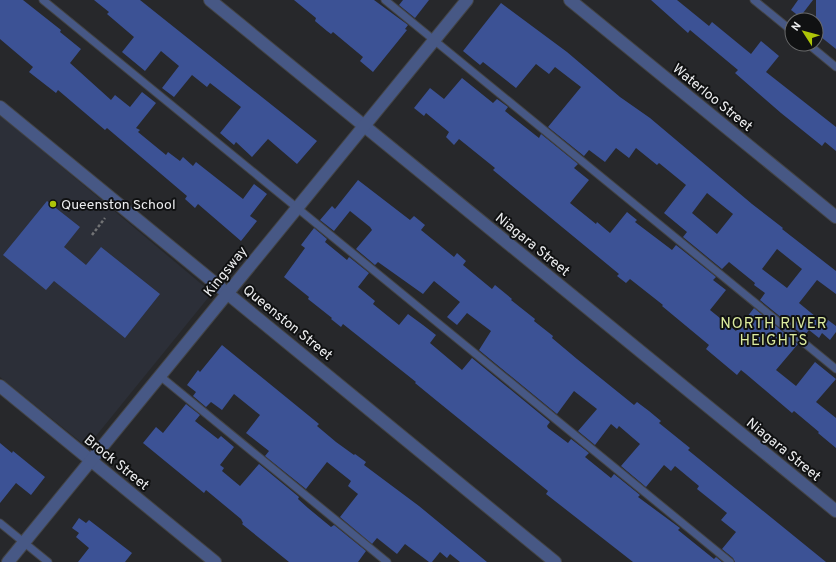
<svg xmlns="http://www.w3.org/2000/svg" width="836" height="562" font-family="Overpass,sans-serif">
<rect width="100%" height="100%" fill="#27282b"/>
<path fill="#2c2f38" d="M0 115 212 293 87 447 0 377Z"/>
<g fill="#3c5295" fill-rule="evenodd">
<path d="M0 0H23L61 30 60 32 81 49 70 63 111 100 115 95 130 107 142 92 156 103 136 128 140 130 138 132 166 155 168 152 180 161 183 157 193 166 196 162 243 199 254 184 267 194 250 216 257 221 241 241 198 204 195 208 185 199 187 196 107 128 105 130 58 90 56 93 29 72 33 67 0 39Z"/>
<path d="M94 0H140L317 141 297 164 268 139 252 157 236 142 234 145 220 133 241 107 210 83 207 87 192 75 174 97 162 88 179 66 161 51 145 71 122 52 134 37 107 14 109 12Z"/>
<path d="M294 0H374L408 25 405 29 407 30 373 72 360 61 363 57 333 32 331 34 327 31 315 21 316 18Z"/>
<path d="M403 0H429L415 18 399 5Z"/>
<path d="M651 0H677L709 26 712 22 751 54 761 41 779 56 766 72 836 127V151L825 142 822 146 781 113 735 73 738 70 690 30 688 33Z"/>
<path d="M798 0H813L800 17 791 10Z"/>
<path d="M816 0H836V49L816 33Z"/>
<path d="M501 3 567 52 620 97 650 118 752 204 783 228 782 229 836 271V294L817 280 799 303 821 321 824 317 836 326V332L830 340 822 333 819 338 809 330 804 336 760 300 765 293 754 285 755 283 729 262 722 269 683 237 687 232 664 213 686 185 659 163 657 165 636 148 629 158 616 148 605 162 589 150 584 156 548 127 581 87 555 67 549 74 536 64 516 88 483 62 480 65 463 51ZM707 193 733 214 717 234 692 213ZM777 249 802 269 787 288 762 269Z"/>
<path d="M462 78 493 103 497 99 508 107 505 111 539 138 541 134 578 164 574 168 589 180 570 203 596 224 597 222 610 233 627 212 637 220 635 222 672 250 676 245 716 277 713 280 726 290 710 310 736 331 754 308 798 344 776 370 796 386 815 362 836 379 816 402 836 418V448L818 433 819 432 794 411 792 413 746 374 741 370 737 375 706 349 709 345 662 306 663 305 630 279 626 283 617 276 619 274 493 170 495 168 459 139 454 145 446 137 449 132 426 113 424 116 414 108 430 88 444 99Z"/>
<path d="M358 180 410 220 414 216 425 225 421 230 454 257 457 253 466 261 463 265 492 289 495 285 512 299 511 300 535 319 534 321 553 336 552 338 577 359 634 405 637 402 649 411 661 421 659 423 690 448 688 450 826 562H735L733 558 722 549 736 532 721 520 727 513 697 489 699 486 675 466 671 471 664 465 646 487 621 466 640 444 619 426 617 429 611 424 595 445 578 431 597 409 574 391 557 414 479 350 491 331 467 313 457 325 447 317 460 302 434 281 423 294 378 262 375 265 356 249 372 230 370 227 350 211 334 231 320 220 332 206 335 209Z"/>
<path d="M47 201 80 227 64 247 86 265 101 247 160 294 125 338 54 281 46 290 3 255Z"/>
<path d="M314 228 327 239 325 242 347 260 349 257 369 273 358 287 375 301 373 304 399 325 408 314 423 325 436 335 430 343 462 370 472 358 550 422 547 426 548 428 568 443 571 439 589 453 585 457 611 478 614 474 640 495 638 497 680 528 678 530 714 559 716 557 722 562H633L546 494 548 491 437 401 415 383 416 382 343 324 341 327 331 319 332 318 308 299 309 297 284 277 305 248 301 245Z"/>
<path d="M222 345 319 424 317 426 336 442 354 455 355 454 366 462 364 465 419 506 487 562H460L450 554 447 558 440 552 432 562H429L405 544 397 554 377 538 372 544 340 517 358 494 348 486 351 481 327 462 306 489 265 456 269 451 246 433 260 415 234 394 222 410 211 402 206 407 193 396 196 392 187 385 198 370 200 372Z"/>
<path d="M186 404 200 415 195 421 218 439 221 436 234 447 220 465 224 468 222 471 240 486 259 464 299 497 298 499 308 508 331 527 334 525 366 551 358 562H289L242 524 243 523 241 519 206 490 204 493 143 443 156 427 163 433Z"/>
<path d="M0 443 12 453 13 451 45 477 31 495 16 483 0 503Z"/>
<path d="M79 518 86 523 89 520 132 553 125 562H78L89 548 76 537 79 533 72 528Z"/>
</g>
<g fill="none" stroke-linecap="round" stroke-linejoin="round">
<defs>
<g id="lane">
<path d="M43 0 730 562"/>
<path d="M385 0 836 369"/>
<path d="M754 0 792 31"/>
<path d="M808 44 836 67"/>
<path d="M160 376 387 562"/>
<path d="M0 523 48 562"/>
</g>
<g id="street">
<path d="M210 0 836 511"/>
<path d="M570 0 836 217"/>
<path d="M0 107 555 562"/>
<path d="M0 386 215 562"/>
<path d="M8 562 467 0"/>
</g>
</defs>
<use href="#lane" stroke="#434446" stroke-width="9"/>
<use href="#street" stroke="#434446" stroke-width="14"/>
<path stroke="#727375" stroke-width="2.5" stroke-dasharray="3 2" stroke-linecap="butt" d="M92 235 105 218"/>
<use href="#lane" stroke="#475885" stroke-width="7"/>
<use href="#street" stroke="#475885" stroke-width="12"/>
</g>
<circle fill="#aec508" stroke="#101112" stroke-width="1.5" cx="53" cy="204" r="4"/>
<g text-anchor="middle" stroke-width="4" stroke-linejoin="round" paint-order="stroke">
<g font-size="14" fill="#ecedef" stroke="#101112">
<text transform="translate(713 97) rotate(39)" y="5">Waterloo Street</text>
<text transform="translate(533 244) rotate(39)" y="5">Niagara Street</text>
<text transform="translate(225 271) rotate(-51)" y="5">Kingsway</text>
<text transform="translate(288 322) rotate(39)" y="5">Queenston Street</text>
<text transform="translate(784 449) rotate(39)" y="5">Niagara Street</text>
<text transform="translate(117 462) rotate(39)" y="5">Brock Street</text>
</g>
<g font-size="14" fill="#ecedef" stroke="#101112" text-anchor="start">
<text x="61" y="209">Queenston School</text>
</g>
<g font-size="15" letter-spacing="1" fill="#dceb9e" stroke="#101112">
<text x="774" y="328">NORTH RIVER<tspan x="774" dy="17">HEIGHTS</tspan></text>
</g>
</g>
<g transform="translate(804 32) rotate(306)"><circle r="19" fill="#101112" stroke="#68696a"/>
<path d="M0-3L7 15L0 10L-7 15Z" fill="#aec508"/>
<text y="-6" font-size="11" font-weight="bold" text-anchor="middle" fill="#ecedef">N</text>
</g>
</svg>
